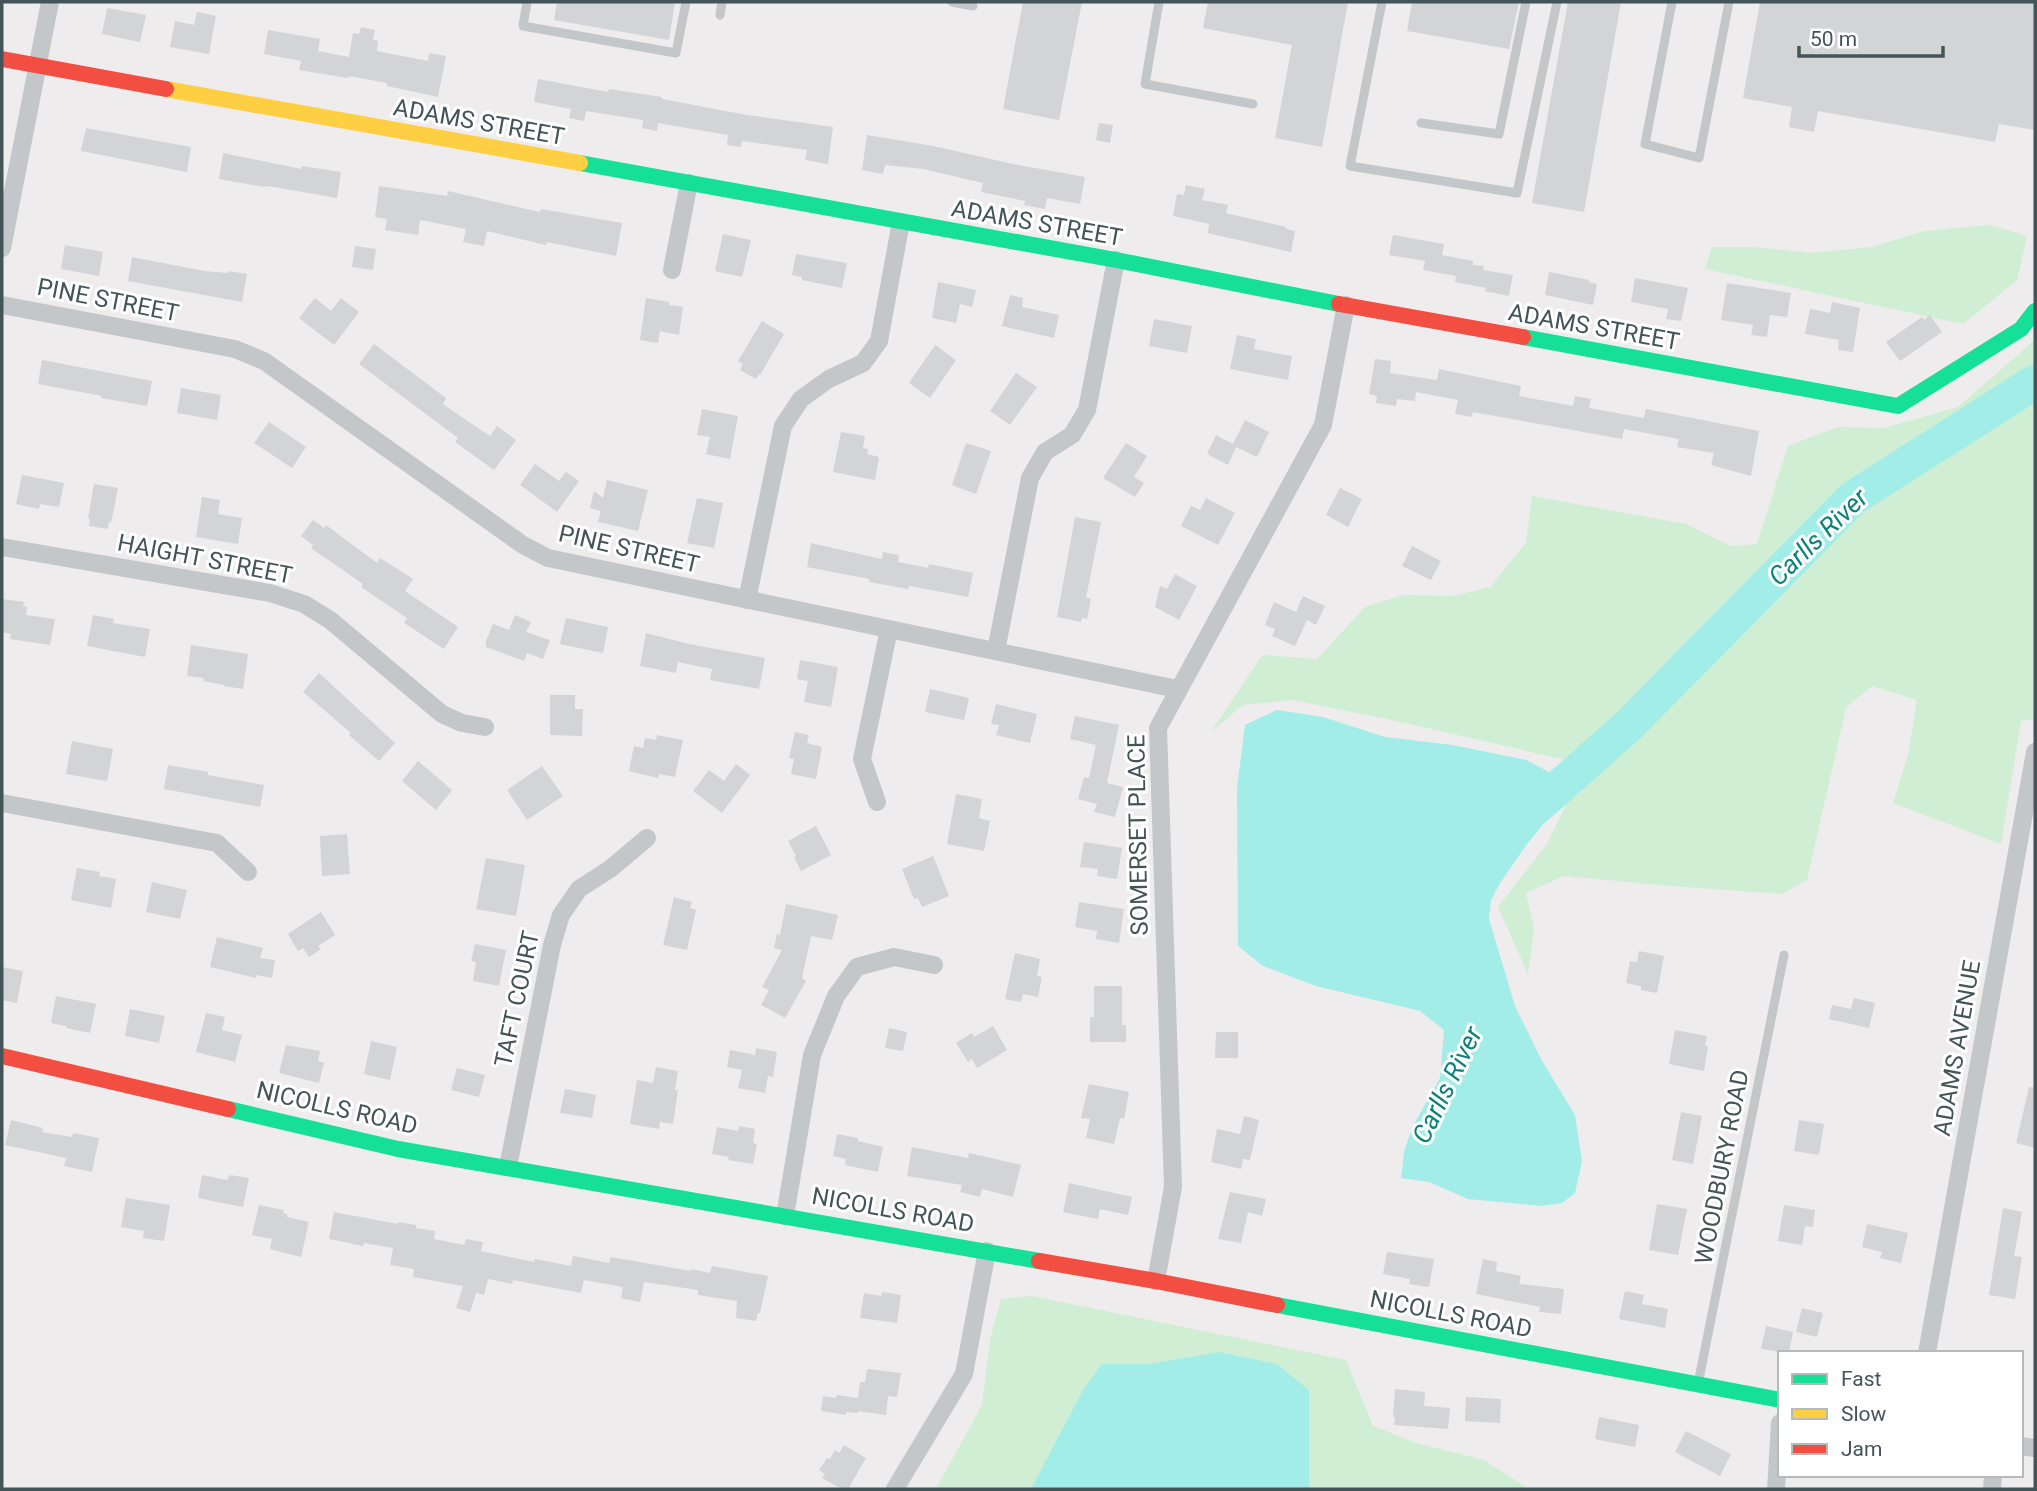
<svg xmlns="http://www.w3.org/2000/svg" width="2037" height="1491" font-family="Roboto,sans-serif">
<rect width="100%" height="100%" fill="#eeeced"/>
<g fill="#d0eed3">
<path d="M1990 225 2027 236 2017 280 1963 324 1705 269 1712 247H1754L1811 253 1872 247 1924 231Z"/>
<path d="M2035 340V719L2021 721 2001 844 1893 803 1908 755 1917 700 1872 686 1846 708 1807 880 1782 894 1671 886 1564 876 1526 893 1534 929 1528 974 1498 907 1547 844 1576 784 1590 772 1570 761 1401 722 1293 700 1243 705 1211 732 1262 655 1317 659 1365 607 1403 595 1454 596 1490 587 1526 543 1532 496 1686 524 1731 546 1757 544 1788 446 1838 427 1884 428 1958 407Z"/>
<path d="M1032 1296 1346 1360 1373 1426 1416 1443 1484 1460 1529 1489H936L982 1405 990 1340 1001 1299Z"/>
</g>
<g fill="#a3ede9">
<path d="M1277 710 1323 717 1385 737 1453 745 1526 760 1566 781 1560 804 1527 844 1500 883 1491 900 1489 919 1515 1006 1541 1059 1575 1115 1582 1161 1575 1193 1562 1203 1541 1206 1468 1199 1429 1182 1401 1178 1404 1152 1412 1128 1440 1078 1444 1030 1420 1011 1316 986 1263 966 1238 946 1237 788 1245 725Z"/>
<path d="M1219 1352 1277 1364 1309 1390V1489H1031L1083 1390 1102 1364H1149Z"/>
</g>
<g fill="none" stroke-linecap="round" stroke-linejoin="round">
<path stroke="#a3ede9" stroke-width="35" d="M1532 811 1628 726 1853 498 2035 382"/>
</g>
<g fill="#d3d4d6">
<path d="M557 2H675L669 40 554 20Z"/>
<path d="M1023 2H1082L1059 120 1003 109Z"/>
<path d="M1208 2H1348L1322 147 1275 138 1292 45 1203 28Z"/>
<path d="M1412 2H1519L1509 49 1407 31Z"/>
<path d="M1568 2H1621L1584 212 1532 203Z"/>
<path d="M1760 2H2035V130L1999 124 1995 142 1818 111 1814 132 1789 127 1792 107 1743 98Z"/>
<path d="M107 8 146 15 140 42 102 34Z"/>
<path d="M197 12 216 16 209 54 170 47 175 21 194 25Z"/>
<path d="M361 27 375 30 373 40 378 41 377 51 428 61 429 53 446 56 438 97 387 86V83L349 76 348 78 299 70 301 61 264 54 268 30 320 39 318 51 349 57 353 33 359 34Z"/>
<path d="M538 79 608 92 609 89 662 97V99L747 115 833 127 828 164 805 160 807 150 742 141 741 147 727 145 728 135 658 123 657 131 642 128 643 120 586 111 584 121 569 118 571 109 534 102Z"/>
<path d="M1099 123 1113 125 1110 143 1096 140Z"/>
<path d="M86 128 191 147 187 172 81 151Z"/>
<path d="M867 135 933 146 1013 164 1085 177 1080 204 1047 198 1045 209 1024 205 1025 201 981 192 983 183 923 169 885 165 883 174 862 170Z"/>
<path d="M223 153 301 169 302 166 341 172 337 198 274 187 264 186V187L219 179Z"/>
<path d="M1186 185 1205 189 1202 200 1228 205 1226 213 1286 227V229L1295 231 1291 252 1208 233 1209 224 1173 216 1177 194 1184 195Z"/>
<path d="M379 186 447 196 448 191 540 212 541 209 622 223 616 256 547 242 546 245 487 231 484 246 463 242 466 229 420 220 418 235 385 230 387 219 375 217Z"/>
<path d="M723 234 751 240 742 277 715 271Z"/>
<path d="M1393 235 1444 244 1442 255 1473 261V265L1484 266 1483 270 1513 275 1509 296 1485 291 1486 288 1455 282 1456 276 1423 270 1425 261 1389 255Z"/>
<path d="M65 245 103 252 99 276 61 269Z"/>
<path d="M355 246 376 249 373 270 352 267Z"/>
<path d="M796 254 847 263 842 288 802 280V277L792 275Z"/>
<path d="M132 257 204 271 228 273V271L247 274 242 302 128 281Z"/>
<path d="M1549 272 1589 280 1588 282 1597 284 1593 305 1545 295Z"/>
<path d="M1635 278 1688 288 1681 321 1666 319 1668 309 1631 302Z"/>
<path d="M938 282 976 290 972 307 960 304 956 323 932 318Z"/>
<path d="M1727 283 1791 293 1787 317 1770 315 1767 337 1751 335 1753 325 1721 320Z"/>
<path d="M1010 295 1023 298 1022 307 1059 315 1054 338 1002 326Z"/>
<path d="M315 298 331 311 341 298 359 312 334 345 299 318Z"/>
<path d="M646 298 669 302V305L683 307 679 335 660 331 658 343 640 340Z"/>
<path d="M1832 302 1860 308 1853 352 1838 350 1839 340 1805 334 1810 309 1830 313Z"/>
<path d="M1930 315 1942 332 1900 361 1886 342 1922 317 1924 320Z"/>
<path d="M1154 319 1192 326 1187 353 1149 346Z"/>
<path d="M762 321 784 334 760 375 759 374 756 379 740 370 743 364 738 361Z"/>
<path d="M1237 335 1256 339 1254 349 1292 356 1288 380 1230 369Z"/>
<path d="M374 344 446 398 443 404 469 422 490 436 497 426 516 440 494 470 455 442 458 438 359 364Z"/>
<path d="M935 345 956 360 930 398 909 383Z"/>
<path d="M1375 359 1391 361 1390 373 1437 380 1439 369 1521 386 1519 396 1573 406 1575 396 1591 399 1589 408 1644 418 1646 409 1759 431 1751 476 1711 465 1714 453 1677 447 1679 439 1624 429 1622 439 1473 412 1471 417 1455 414 1458 400 1416 392 1415 401 1397 399 1396 406 1376 403 1377 396 1369 394Z"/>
<path d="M42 360 152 381 147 406 101 398 102 396 38 384Z"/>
<path d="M1016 373 1037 387 1010 425 990 411Z"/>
<path d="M181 388 221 395 217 420 177 413Z"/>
<path d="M702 409 738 416 730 459 706 454 710 437 697 435Z"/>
<path d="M1245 420 1269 432 1257 457 1236 447 1228 465 1207 454 1216 435 1233 444Z"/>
<path d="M269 422 306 447 292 468 254 443Z"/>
<path d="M841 432 865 436 863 448 868 449 867 454 879 457 875 480 833 472Z"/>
<path d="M966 443 991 451 976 494 952 485Z"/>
<path d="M1126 443 1147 456 1134 477 1144 483 1135 497 1103 478Z"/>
<path d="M535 464 559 481 566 472 579 481 557 512 520 485Z"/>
<path d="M22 475 64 483 59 507 40 504 39 509 16 504Z"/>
<path d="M607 480 648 490 638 531 598 522 601 511 590 508 594 491 603 498Z"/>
<path d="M94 484 118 488 111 523 109 522 108 529 89 526 90 519H88Z"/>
<path d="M1340 488 1362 499 1348 527 1326 515Z"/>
<path d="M202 497 220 500 218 514 242 518 238 544 196 537Z"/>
<path d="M697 498 723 503 714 548 687 543Z"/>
<path d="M1206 498 1235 513 1218 545 1181 526 1191 506 1200 510Z"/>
<path d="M1075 517 1101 522 1086 598H1091L1087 619 1082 618 1081 622 1057 617Z"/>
<path d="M313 520 324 528 326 525 377 563 380 558 413 579 405 591 458 627 444 649 404 623 407 618 361 587 363 584 311 548 313 545 301 536Z"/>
<path d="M811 543 882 559 883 552 899 555 898 562 928 568 929 564 973 573 968 597 909 586 908 589 869 582V579L807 567Z"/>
<path d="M1412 546 1441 561 1431 580 1402 566Z"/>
<path d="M1175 574 1197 586 1179 620 1155 607 1160 586 1167 589Z"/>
<path d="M1303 596 1325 606 1316 625 1307 620 1295 646 1272 636 1275 629 1265 625 1274 602 1296 612Z"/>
<path d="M2 599 24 602 23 606 27 607 26 615 55 619 50 645 10 639 11 634 2 632Z"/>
<path d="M93 615 114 619 113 623 150 629 145 657 87 646Z"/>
<path d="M515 615 531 622 526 632 550 640 543 659 527 653 524 661 486 647V641L493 624 509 630Z"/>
<path d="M566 618 608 627 603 653 560 644Z"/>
<path d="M646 633 689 644 765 658 759 689 710 680 712 669 678 662 676 673 640 666Z"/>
<path d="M191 645 248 654 243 689 224 686V685L203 681 204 678 187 676Z"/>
<path d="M800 660 838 667 831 707 804 702 808 681 797 679Z"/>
<path d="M319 673 395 743 379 761 349 735 351 733 303 692Z"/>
<path d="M930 689 969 698 964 720 925 712Z"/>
<path d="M550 695H575V709H583L582 736 550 735Z"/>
<path d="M996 704 1037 714 1030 743 996 735 999 725 991 724Z"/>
<path d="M1075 716 1119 725 1107 783 1123 787 1115 817 1094 812 1097 804 1078 799 1084 777 1089 778 1096 745 1070 739Z"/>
<path d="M795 732 809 735 807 743 822 747 816 779 791 774 794 759 789 758Z"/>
<path d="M657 735 683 740 675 777 659 774 658 778 629 771 634 746 643 748 645 738 656 740Z"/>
<path d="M72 741 113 749 107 781 66 774Z"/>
<path d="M418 761 452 790 436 810 402 781Z"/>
<path d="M736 764 750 775 722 813 693 791 709 770 724 781Z"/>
<path d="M168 765 208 772V775L264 785 260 807 164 789Z"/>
<path d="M542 766 563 796 527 820 507 790Z"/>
<path d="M956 794 982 799 979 818 990 821 984 851 947 844Z"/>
<path d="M816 826 831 855 801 871 794 857 796 856 788 841Z"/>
<path d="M347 834 350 874 322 876 320 836Z"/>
<path d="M1084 842 1122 848 1117 879 1097 876 1098 869 1080 867Z"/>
<path d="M933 856 949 896 922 907 918 898 914 899 902 869Z"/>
<path d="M486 858 525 865 516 916 476 909Z"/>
<path d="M77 868 100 872 99 876 116 879 111 908 71 900Z"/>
<path d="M152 882 187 890 180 919 146 912Z"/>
<path d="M674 897 692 902 690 908 696 910 687 950 663 945Z"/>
<path d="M1079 902 1124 909 1119 943 1096 939 1097 931 1075 927Z"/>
<path d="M786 904 838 915 832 940 811 936 802 978 806 981 785 1018 761 1005 769 990 762 987 782 950 774 948 777 934 780 935Z"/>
<path d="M321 912 335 935 318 946 321 949 309 957 303 948 298 951 288 934Z"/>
<path d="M217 937 263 948 260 958 275 960 272 978 256 975V978L210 967Z"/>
<path d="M475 944 506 950 499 986 473 981 476 962 471 961Z"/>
<path d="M1639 951 1664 956 1657 993 1641 990V986L1626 983 1630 961 1637 962Z"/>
<path d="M1015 953 1040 959 1037 976 1042 977 1038 997 1023 994 1021 1002 1005 999Z"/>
<path d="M2 967 23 971 17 1003 2 1000Z"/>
<path d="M1094 986H1122V1025H1126V1042H1090V1017H1094Z"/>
<path d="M56 996 96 1004 90 1033 66 1028V1026L51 1023Z"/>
<path d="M1854 998 1875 1003 1869 1028 1829 1019 1832 1005 1851 1009Z"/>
<path d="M130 1009 165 1016 159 1043 125 1036Z"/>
<path d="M206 1013 225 1017 222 1030 242 1035 235 1062 196 1052Z"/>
<path d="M993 1026 1007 1050 977 1068 972 1059 968 1062 956 1043 972 1033 974 1037Z"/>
<path d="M889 1028 907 1032 903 1051 885 1048Z"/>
<path d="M1675 1030 1707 1036 1705 1046H1708L1704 1071 1669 1064Z"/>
<path d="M1216 1032H1238V1058H1215Z"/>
<path d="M371 1041 397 1047 390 1080 364 1074Z"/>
<path d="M286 1045 320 1051 318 1061 324 1063 319 1083 279 1073Z"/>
<path d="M756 1048 777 1052 773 1077 768 1076 765 1093 738 1088 742 1070 727 1067 730 1050 755 1055Z"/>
<path d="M656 1067 678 1071 675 1090H678L673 1124 660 1122 659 1129 630 1124 637 1080 653 1083Z"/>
<path d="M457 1068 485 1075 479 1097 451 1090Z"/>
<path d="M1089 1084 1129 1092 1124 1119 1120 1118 1114 1144 1086 1138 1090 1119 1081 1118Z"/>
<path d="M2029 1087 2035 1088V1148L2016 1143Z"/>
<path d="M565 1089 596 1095 592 1118 560 1113Z"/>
<path d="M1681 1112 1702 1116 1693 1164 1672 1160Z"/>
<path d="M1244 1116 1259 1120 1250 1160 1243 1159 1241 1169 1211 1162 1217 1129 1240 1134Z"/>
<path d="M11 1120 43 1128 42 1132 72 1137 73 1133 99 1138 92 1172 64 1166 66 1158 5 1145Z"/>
<path d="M1799 1120 1824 1124 1819 1155 1794 1151Z"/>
<path d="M739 1126 755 1129 753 1143 757 1144 753 1164 728 1160 729 1157 712 1154 717 1127 738 1131Z"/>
<path d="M837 1134 858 1138V1141L883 1147 878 1172 845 1165 846 1159 833 1156Z"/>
<path d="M912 1147 968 1158 969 1153 1021 1165 1013 1197 982 1189 980 1197 960 1192 962 1185 907 1176Z"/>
<path d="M202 1175 227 1180 230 1175 249 1178 243 1207 198 1198Z"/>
<path d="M1069 1183 1132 1197 1128 1215 1100 1209 1098 1219 1063 1212Z"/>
<path d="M1230 1192 1266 1199 1262 1216 1248 1212 1241 1243 1218 1239Z"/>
<path d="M126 1198 170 1205 164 1241 143 1238 144 1231 121 1227Z"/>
<path d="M1657 1204 1687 1209 1678 1255 1649 1250Z"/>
<path d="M259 1205 284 1210 283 1213 287 1214V1217L309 1222 301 1257 270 1249 272 1239 252 1235Z"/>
<path d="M1784 1205 1815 1210 1813 1227 1805 1226 1802 1245 1778 1241Z"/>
<path d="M2003 1208 2022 1212 2014 1256 2022 1257 2015 1299 1989 1295Z"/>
<path d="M334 1212 398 1224V1222L416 1225V1228L435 1231 434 1239 464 1245 466 1239 483 1242 481 1251 534 1262 535 1259 571 1266 573 1256 609 1263 611 1257 691 1271V1269L710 1273 712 1266 768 1276 760 1313H758L756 1321 736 1318 737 1301 698 1295V1290L644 1282 640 1302 621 1298 623 1287 584 1280 581 1293 513 1280 512 1284 488 1279 484 1295 476 1293 470 1312 456 1308 463 1286 413 1277 414 1269 390 1265 393 1248 364 1243 363 1246 329 1239Z"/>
<path d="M1867 1224 1908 1233 1901 1263 1880 1258 1882 1252 1862 1247Z"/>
<path d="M1387 1252 1434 1259 1429 1287 1409 1284 1410 1279 1383 1274Z"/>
<path d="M1483 1259 1497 1262 1496 1271 1521 1276 1519 1284 1564 1289 1561 1314 1539 1312 1540 1307 1476 1294Z"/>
<path d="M1625 1291 1644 1295 1642 1304 1668 1309 1665 1328 1619 1319Z"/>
<path d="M882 1292 901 1295 897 1323 860 1318 864 1293 881 1296Z"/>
<path d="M1802 1308 1823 1313 1817 1337 1796 1332Z"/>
<path d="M1766 1326 1793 1332 1789 1353 1761 1349Z"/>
<path d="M867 1369 901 1373 897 1397 888 1396 886 1415 858 1411V1413L846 1412V1415L821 1411 823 1396 836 1398 837 1395 858 1398 860 1382H865Z"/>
<path d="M1395 1389 1425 1392 1424 1406 1450 1408 1448 1429 1394 1425 1395 1417H1393Z"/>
<path d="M1466 1397 1501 1399 1500 1423 1465 1421Z"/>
<path d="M1599 1417 1639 1425 1635 1447 1595 1439Z"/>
<path d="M1686 1431 1731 1454 1720 1476 1675 1452Z"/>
<path d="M844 1445 866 1458 848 1489H842L822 1478 825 1474 819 1470 827 1458 830 1459 835 1450 839 1453Z"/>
</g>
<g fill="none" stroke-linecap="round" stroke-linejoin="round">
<g stroke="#c4c7c9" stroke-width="9">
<path d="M527 2 523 26 676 53 686 2"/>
<path d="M952 2 973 6"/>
<path d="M1159 2 1145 84 1253 104"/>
<path d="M1382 2 1350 166 1517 193 1557 2"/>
<path d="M1672 2 1645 144 1699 158 1729 2"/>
<path d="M720 15 722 2"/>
<path d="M1421 123 1499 134 1526 2"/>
<path d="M1698 1384 1784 955"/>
</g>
<g stroke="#c4c7c9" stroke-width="18">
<path d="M2 248 50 2"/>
<path d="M672 270 689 183"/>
<path d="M2 305 235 349 264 361 523 545 548 558 1177 689"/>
<path d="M2 547 270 593 304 604 330 620 442 714 462 723 485 727"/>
<path d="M747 600 783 426 801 399 829 379 863 363 879 341 901 222"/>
<path d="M996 651 1030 478 1045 452 1072 435 1087 410 1116 260"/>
<path d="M877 802 862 759 889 629"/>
<path d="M2 803 217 843 248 872"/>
<path d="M508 1167 552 945 561 915 579 889 610 869 647 838"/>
<path d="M785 1216 812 1055 836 996 857 967 894 957 934 965"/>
<path d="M1156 1281 1173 1187 1158 728 1323 425 1346 305"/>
<path d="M1927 1353 2035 752"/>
<path d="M2021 1446 2035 1448"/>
<path d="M895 1489 964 1374 987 1251"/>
<path d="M1776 1489 1780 1423"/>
<path d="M1992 1489 1993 1475"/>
</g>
<g stroke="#16e098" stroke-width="16">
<path d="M580 163 1116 260 1339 304"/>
<path d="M1523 337 1898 406 2021 329 2035 311"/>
<path d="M228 1109 398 1149 1039 1261"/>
<path d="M1277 1305 1780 1400"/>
</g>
<path stroke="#ffcf43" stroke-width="16" d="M166 89 580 163"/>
<g stroke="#f24e42" stroke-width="16">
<path d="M2 59 166 89"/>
<path d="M1339 304 1523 337"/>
<path d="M2 1056 228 1109"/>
<path d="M1039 1261 1156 1281 1277 1305"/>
</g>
</g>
<g text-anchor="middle" stroke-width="6" stroke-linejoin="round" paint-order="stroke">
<g font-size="24" fill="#445559" stroke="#fff">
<text transform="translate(479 122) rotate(10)" y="8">ADAMS STREET</text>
<text transform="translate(1037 223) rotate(10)" y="8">ADAMS STREET</text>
<text transform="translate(108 300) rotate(11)" y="8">PINE STREET</text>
<text transform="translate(1594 327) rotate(10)" y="8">ADAMS STREET</text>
<text transform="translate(629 549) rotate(13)" y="8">PINE STREET</text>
<text transform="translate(205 559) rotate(11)" y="8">HAIGHT STREET</text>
<text transform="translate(1138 835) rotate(-91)" y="8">SOMERSET PLACE</text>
<text transform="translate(517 999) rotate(-78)" y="8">TAFT COURT</text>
<text transform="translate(1957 1048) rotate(-80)" y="8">ADAMS AVENUE</text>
<text transform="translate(337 1108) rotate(13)" y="8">NICOLLS ROAD</text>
<text transform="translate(1722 1167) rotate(-79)" y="8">WOODBURY ROAD</text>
<text transform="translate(893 1210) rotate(10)" y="8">NICOLLS ROAD</text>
<text transform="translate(1451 1314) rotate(11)" y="8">NICOLLS ROAD</text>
</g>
<g font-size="26" font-style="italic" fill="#0b827b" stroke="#fff">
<text transform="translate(1818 537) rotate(-44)" y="9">Carlls River</text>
<text transform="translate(1447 1085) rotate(-64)" y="9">Carlls River</text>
</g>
</g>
<rect width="2037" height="1491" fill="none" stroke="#445559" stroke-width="7"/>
<rect x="1778" y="1351" width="245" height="126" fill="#ffffff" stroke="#b4bbbd" stroke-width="2"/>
<rect x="1792" y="1374" width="35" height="10" fill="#16e098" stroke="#b4bbbd" stroke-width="2"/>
<text x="1841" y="1386" font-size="21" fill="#445559">Fast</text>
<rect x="1792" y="1409" width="35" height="10" fill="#ffcf43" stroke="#b4bbbd" stroke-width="2"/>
<text x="1841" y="1421" font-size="21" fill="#445559">Slow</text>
<rect x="1792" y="1444" width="35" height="10" fill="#f24e42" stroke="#b4bbbd" stroke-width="2"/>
<text x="1841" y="1456" font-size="21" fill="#445559">Jam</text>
<path d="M1799 46v10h144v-10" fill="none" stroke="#445559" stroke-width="3.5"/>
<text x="1810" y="46" font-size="21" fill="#445559" stroke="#ffffff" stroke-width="5" paint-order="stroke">50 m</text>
</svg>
